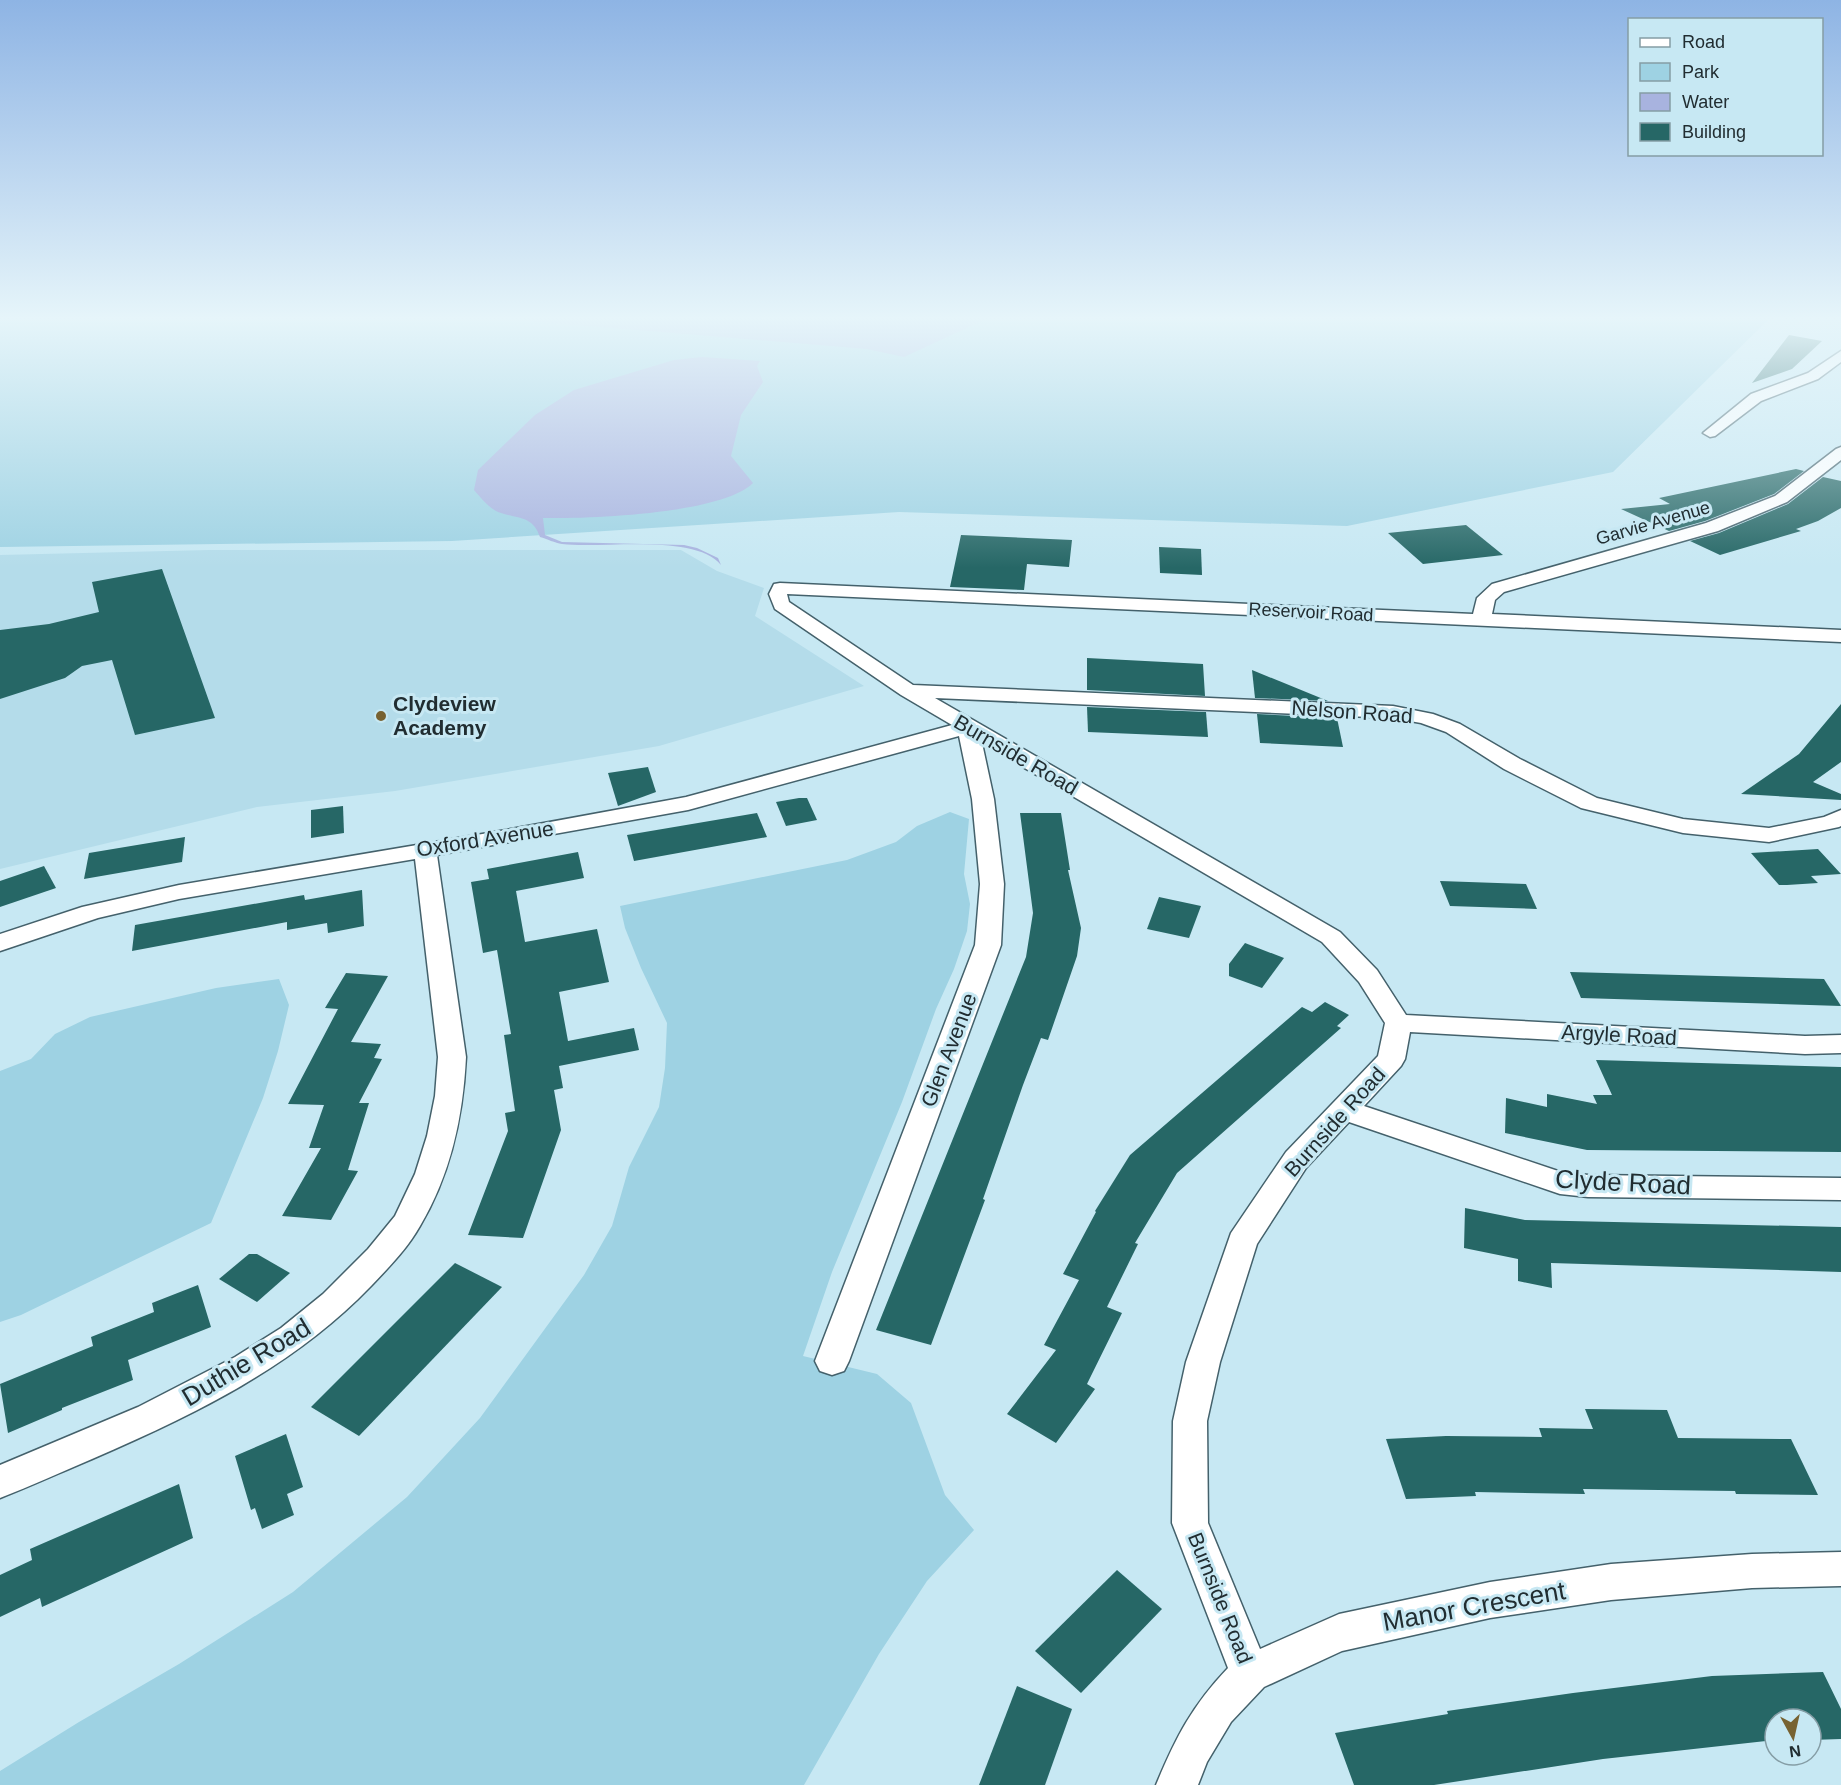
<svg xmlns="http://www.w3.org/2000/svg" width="1841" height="1785" font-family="Arial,sans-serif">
<rect width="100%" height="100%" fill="#c7e8f3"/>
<path fill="#b4dcea" d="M209 550H681L717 571 764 588 755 616 864 686 659 746 395 791 257 807 0 869V555Z"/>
<g fill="#9ed2e3">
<path d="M0 318H1770L1613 472 1347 526 899 512 452 541 0 547Z"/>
<path d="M950 812 969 819 964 874 970 904 967 931 954 969 936 1009 902 1102 832 1272 803 1356 877 1374 911 1403 945 1495 974 1530 927 1581 879 1654 804 1785H0V1771L79 1722 179 1664 293 1592 407 1497 480 1418 584 1275 612 1226 629 1167 659 1107 665 1068 667 1023 641 968 625 928 620 906 847 860 896 842 917 826Z"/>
<path d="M279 979 289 1005 278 1051 263 1098 211 1223 21 1315 0 1322V1071L31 1059 55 1034 90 1017 216 988Z"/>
</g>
<g fill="#a8b3df">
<path d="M522 318H988L904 357 867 349 528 321Z"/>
<path d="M702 357 760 361 757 366 763 382 741 415 731 456 753 483C722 514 588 519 543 518L545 535 562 542 684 545 697 548 718 558 721 565C695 533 602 549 562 544 555 543 547 539 540 537 533 515 517 519 498 512 488 507 481 498 474 490L478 470 535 415 574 390 674 360Z"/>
</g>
<g fill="#266766">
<path d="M1789 335 1822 341 1792 369 1752 383Z"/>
<path d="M1796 469 1804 471 1774 494 1705 521 1669 531 1621 509 1670 504 1659 498Z"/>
<path d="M1823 477 1841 481V508L1818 521 1796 529 1801 531 1720 555 1690 541 1719 533 1788 504Z"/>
<path d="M1466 525 1503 555 1423 564 1388 533Z"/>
<path d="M961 535 1072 540 1069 567 1027 564 1024 590 950 587Z"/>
<path d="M1159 547 1201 549 1202 575 1160 573Z"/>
<path d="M162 569 215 718 135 735 112 660 82 666 65 678 0 699V630L49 624 99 612 92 582Z"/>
<path d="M1087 658 1203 664 1205 696 1087 690Z"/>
<path d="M1252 670 1328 701 1255 698Z"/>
<path d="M1841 704V762L1813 782 1841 794V800L1741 794 1799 754Z"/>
<path d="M1087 707 1206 712 1208 737 1088 732Z"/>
<path d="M1257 714 1337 718 1343 747 1260 743Z"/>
<path d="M648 767 656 792 618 806 608 773Z"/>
<path d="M799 798H807L817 820 786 826 776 802Z"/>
<path d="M343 806 344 833 311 838V810Z"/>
<path d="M757 813 767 837 634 861 627 835Z"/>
<path d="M1020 813H1061L1070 870H1068L1081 928 1077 956 1048 1040 1041 1038 1023 1085 983 1199 985 1200 931 1345 876 1330 1026 957 1033 913Z"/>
<path d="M185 837 182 862 84 879 89 853Z"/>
<path d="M1818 849 1841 874 1811 876 1818 883 1787 885H1779L1751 853Z"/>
<path d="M578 852 584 878 516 891 525 942 597 929 609 982 559 992 568 1041 634 1028 639 1050 559 1066 563 1088 554 1090 561 1130 523 1238 468 1235 508 1131 505 1113 515 1111 504 1035 511 1034 497 950 483 953 471 882 489 879 487 869Z"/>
<path d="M44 866 56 888 0 907V881Z"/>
<path d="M1440 881 1526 884 1537 909 1450 906Z"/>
<path d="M362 890 364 926 328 933 327 923 287 930V922L132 951 135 925 304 895 305 900Z"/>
<path d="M1159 897 1201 906 1189 938 1147 929Z"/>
<path d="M1245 943 1284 958 1262 988 1229 976V964Z"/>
<path d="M1570 972 1824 979 1841 1006 1581 998Z"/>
<path d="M346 973 388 976 351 1042 381 1044 374 1058 382 1059 359 1103H369L348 1170 358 1171 331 1220 282 1216 321 1148H309L324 1105 288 1104 338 1009 325 1008Z"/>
<path d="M1325 1002 1349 1015 1337 1026 1341 1028 1177 1173 1135 1243 1138 1244 1107 1307 1122 1313 1087 1384 1095 1389 1056 1443 1007 1414 1056 1350 1044 1345 1079 1280 1063 1274 1096 1212 1095 1211 1130 1155 1302 1007 1312 1012Z"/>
<path d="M1596 1060 1841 1067V1152L1587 1150 1505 1133 1506 1098 1547 1107V1094L1597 1104 1593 1095H1612Z"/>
<path d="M1465 1208 1525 1220 1841 1227V1272L1551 1263 1552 1288 1518 1281V1259L1464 1248Z"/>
<path d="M249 1254H257L290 1273 257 1302 219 1279Z"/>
<path d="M455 1263 502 1287 359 1436 311 1407Z"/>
<path d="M198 1285 211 1327 128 1360 133 1380 62 1408V1410L8 1433 0 1384 93 1346 91 1337 154 1312 152 1303Z"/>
<path d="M1585 1409 1667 1410 1678 1438 1791 1439 1818 1495 1736 1494 1735 1491 1583 1489 1585 1494 1475 1492 1476 1496 1406 1499 1386 1439 1446 1436 1542 1437 1539 1428 1593 1429Z"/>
<path d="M286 1434 303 1487 287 1494 294 1515 262 1529 255 1508 251 1510 235 1456Z"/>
<path d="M179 1484 193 1538 42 1607 40 1598 0 1617V1575L32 1560 30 1549Z"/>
<path d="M1117 1570 1162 1609 1081 1693 1035 1651Z"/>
<path d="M1823 1672 1841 1709V1739L1811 1740V1719H1775V1740L1603 1759 1434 1785H1354L1335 1733 1448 1714 1447 1711 1573 1693 1712 1676Z"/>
<path d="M1017 1686 1072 1709 1045 1785H979Z"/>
</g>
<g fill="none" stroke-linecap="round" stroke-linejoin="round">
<defs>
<g id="minor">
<path d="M1841 351V362L1818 379 1761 401 1715 436 1710 437 1703 433 1751 394 1808 373Z"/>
<path d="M1841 447V460L1787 502 1718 531 1504 592 1495 600 1492 614 1841 630V642L787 594 789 602 913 685 1393 706 1433 714 1460 724 1520 759 1597 798 1683 819 1769 828 1824 817 1841 810V826L1839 827 1769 842 1683 833 1581 808 1504 769 1446 732 1421 723 1393 718 935 698 1340 932 1377 970 1406 1015 1805 1036 1841 1035V1053L1805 1054 1410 1032 1405 1059 1401 1066 1364 1106 1561 1172 1588 1175 1841 1178V1200L1588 1197 1560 1194 1349 1122 1306 1168 1257 1244 1220 1362 1207 1421 1208 1523 1260 1649 1339 1614 1490 1582 1611 1564 1752 1554 1841 1552V1586L1752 1588 1611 1600 1490 1618 1342 1651 1264 1687 1231 1722 1207 1762 1198 1785H1156C1176 1737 1192 1706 1228 1668L1172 1523 1173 1421 1186 1362 1231 1233 1286 1152 1378 1056 1385 1023 1359 982 1322 942 982 743 994 799 1004 884 1001 945 849 1361 844 1371 832 1375 820 1371 815 1361 975 945 980 884 972 799 959 736 688 810 437 855 466 1057C463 1117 451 1174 420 1226 407 1249 389 1267 371 1286 293 1367 194 1415 92 1459 61 1472 31 1486 0 1498V1465L138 1407 235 1357 281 1328 323 1294 368 1249 395 1216 415 1174 427 1136 435 1096 438 1057 415 859 179 899 98 918 0 951V934L82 907 179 885 506 830 686 797 952 725 901 695 775 609 769 594 774 584 780 583 1473 614 1477 598 1492 584 1706 523 1775 496 1836 449Z"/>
</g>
</defs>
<use href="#minor" stroke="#44616b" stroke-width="3"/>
<use href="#minor" fill="#fff" fill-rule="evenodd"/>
</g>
<linearGradient id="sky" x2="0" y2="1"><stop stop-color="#8eb4e4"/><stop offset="0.56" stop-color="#e6f5fa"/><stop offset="1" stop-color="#e6f5fa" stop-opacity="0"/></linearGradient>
<rect width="1841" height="568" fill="url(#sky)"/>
<circle fill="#776231" stroke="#c7e8f3" stroke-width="2" cx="381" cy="716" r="6"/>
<g text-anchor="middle" stroke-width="6" stroke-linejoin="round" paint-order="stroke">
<g font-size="18" fill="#212d31" stroke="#c7e8f3">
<text transform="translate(1653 523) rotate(-16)" y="6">Garvie Avenue</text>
<text transform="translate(1311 612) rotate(3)" y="6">Reservoir Road</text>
</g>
<g font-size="21" font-weight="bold" fill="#212d31" stroke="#c7e8f3" text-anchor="start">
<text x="393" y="711">Clydeview<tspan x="393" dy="24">Academy</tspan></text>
</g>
<g font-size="21" fill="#212d31" stroke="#c7e8f3">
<text transform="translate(1352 712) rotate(4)" y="7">Nelson Road</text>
<text transform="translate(1016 755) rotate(30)" y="7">Burnside Road</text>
<text transform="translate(485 839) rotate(-9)" y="7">Oxford Avenue</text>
<text transform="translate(1619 1035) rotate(3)" y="7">Argyle Road</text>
<text transform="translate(949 1050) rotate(-69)" y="7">Glen Avenue</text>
<text transform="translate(1335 1122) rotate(-48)" y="7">Burnside Road</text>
<text transform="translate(1220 1598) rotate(68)" y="7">Burnside Road</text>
</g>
<g font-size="26" fill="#212d31" stroke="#c7e8f3">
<text transform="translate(1623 1182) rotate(3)" y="9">Clyde Road</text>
<text transform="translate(246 1362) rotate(-31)" y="9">Duthie Road</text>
<text transform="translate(1474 1606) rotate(-10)" y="9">Manor Crescent</text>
</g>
</g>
<rect x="1628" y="18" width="195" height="138" fill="#c7e8f3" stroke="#859da5" stroke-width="1.5"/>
<rect x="1640" y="38" width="30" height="9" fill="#ffffff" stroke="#859da5" stroke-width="1.5"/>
<text x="1682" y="48" font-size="18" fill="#212d31">Road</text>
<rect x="1640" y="63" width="30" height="18" fill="#9ed2e3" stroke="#859da5" stroke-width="1.5"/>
<text x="1682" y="78" font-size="18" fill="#212d31">Park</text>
<rect x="1640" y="93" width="30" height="18" fill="#a8b3df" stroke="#859da5" stroke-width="1.5"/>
<text x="1682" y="108" font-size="18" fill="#212d31">Water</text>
<rect x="1640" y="123" width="30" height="18" fill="#266766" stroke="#859da5" stroke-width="1.5"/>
<text x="1682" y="138" font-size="18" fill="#212d31">Building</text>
<g transform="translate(1793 1737) rotate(172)"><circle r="28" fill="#c7e8f3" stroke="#859da5" stroke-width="1.5"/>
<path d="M0-4.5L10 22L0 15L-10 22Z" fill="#776231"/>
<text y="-9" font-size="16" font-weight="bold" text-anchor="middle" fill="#212d31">N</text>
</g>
</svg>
